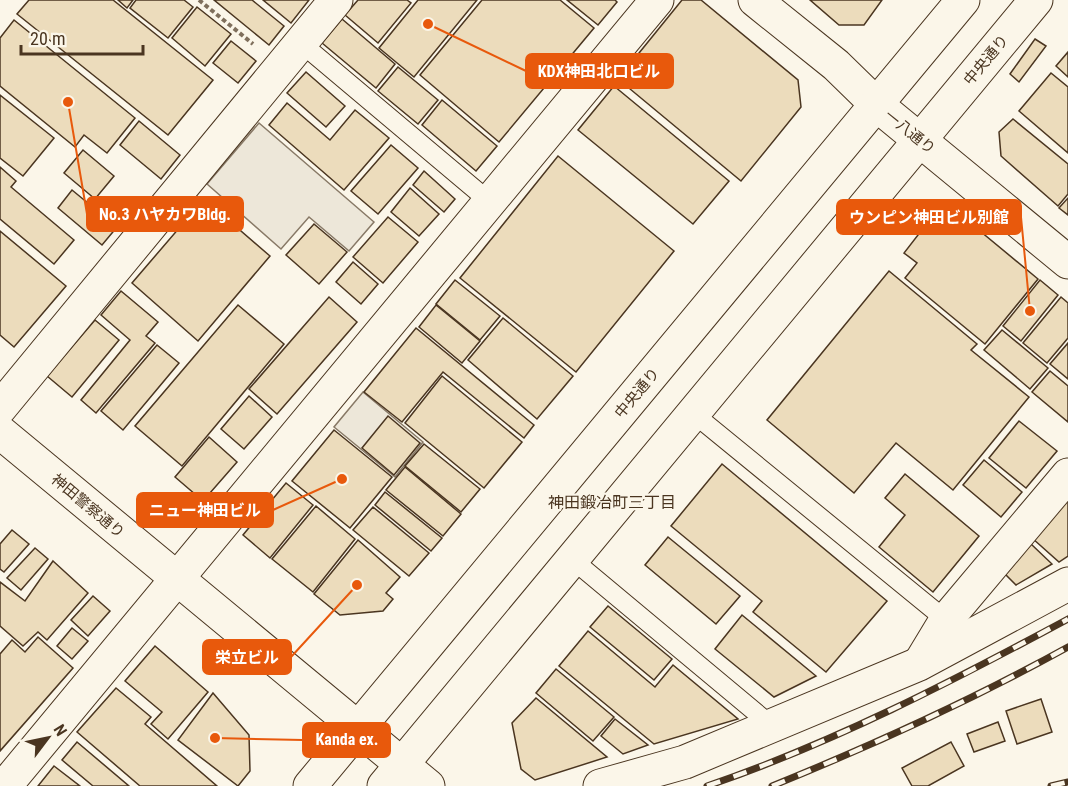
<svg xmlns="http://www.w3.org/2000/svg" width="1068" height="786" font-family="'Roboto Condensed','Noto Sans JP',sans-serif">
<rect width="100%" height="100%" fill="#fbf6e9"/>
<g fill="#ede7d9" stroke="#887966" stroke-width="1.5">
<path d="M259 123 374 222 349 251 309 217 281 249 207 184Z"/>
<path d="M363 392 423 442 395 477 334 427Z"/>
</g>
<g fill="#ecdcbc" stroke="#4a3520" stroke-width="1.5">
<path d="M29 0H113L213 80 168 135 17 14Z"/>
<path d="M118 0H133L127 8Z"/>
<path d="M136 0H184L193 7 168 38 130 8Z"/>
<path d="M214 0H252L284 26 269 45Z"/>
<path d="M263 0H309L291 23Z"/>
<path d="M358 0H407L411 3 378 43 345 15Z"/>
<path d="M418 0H477L414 77 379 48Z"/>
<path d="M482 0H560L594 28 499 142 420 75Z"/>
<path d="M567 0H615L617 2 598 25Z"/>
<path d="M682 0H701L798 80 801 107 741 181 618 79Z"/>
<path d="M810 0H882L864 25H839Z"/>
<path d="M197 7 231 34 205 66 172 38Z"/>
<path d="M342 19 395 64 376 88 322 43Z"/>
<path d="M14 20 135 118 107 153 84 135 75 147 0 86V38Z"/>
<path d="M1035 39 1046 46 1019 82 1010 74Z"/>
<path d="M231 41 256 61 238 83 213 63Z"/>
<path d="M1068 52V77L1056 66Z"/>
<path d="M398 67 438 100 418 124 378 91Z"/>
<path d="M306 72 345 106 326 127 287 93Z"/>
<path d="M1051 73 1068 87V153L1019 111Z"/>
<path d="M614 86 729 181 693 224 578 130Z"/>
<path d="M0 95 54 138 23 176 0 158Z"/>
<path d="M442 100 497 146 476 171 422 125Z"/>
<path d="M287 103 330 140 355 110 389 138 344 190 269 125Z"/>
<path d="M1013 119 1068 164V194L1058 206 1001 156 999 132Z"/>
<path d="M139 121 180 155 161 179 120 145Z"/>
<path d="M391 145 418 168 378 214 351 191Z"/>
<path d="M83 150 114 176 95 199 64 173Z"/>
<path d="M558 156 674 251 576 372 460 278Z"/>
<path d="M0 167 16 181 11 187 74 240 54 264 0 219Z"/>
<path d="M424 171 455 199 444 212 413 185Z"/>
<path d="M410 188 439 214 419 236 391 212Z"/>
<path d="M72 190 117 227 102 245 58 208Z"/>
<path d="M1068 198V215L1059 208Z"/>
<path d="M204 199 270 256 198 341 132 283Z"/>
<path d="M957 212 1038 279 985 344 905 278 917 263 904 253 935 213Z"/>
<path d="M388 217 418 242 383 283 353 257Z"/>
<path d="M314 224 347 252 319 284 286 255Z"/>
<path d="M0 231 66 286 14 347 0 335Z"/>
<path d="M353 262 378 284 361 304 336 282Z"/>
<path d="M889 271 977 344 971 350 1029 397 953 490 896 443 854 493 767 420Z"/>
<path d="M455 280 500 316 480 340 436 304Z"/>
<path d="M1040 280 1058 295 1021 341 1003 326Z"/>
<path d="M121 291 158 322 146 336 155 343 96 413 81 400 130 340 101 315Z"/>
<path d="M329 297 357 322 277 414 249 389Z"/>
<path d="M1061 297 1068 303V338L1047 363 1023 343Z"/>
<path d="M238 305 284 344 182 466 135 426Z"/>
<path d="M436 305 480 341 462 363 419 327Z"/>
<path d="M503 318 573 376 537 419 468 360Z"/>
<path d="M95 320 119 340 72 397 47 376Z"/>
<path d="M416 328 534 425 524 438 443 372 402 422 364 392Z"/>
<path d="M1002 330 1048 368 1030 389 984 350Z"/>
<path d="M1068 343V379L1050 364Z"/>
<path d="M157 345 179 363 123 430 101 411Z"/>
<path d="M1050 371 1068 386V422L1032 392Z"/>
<path d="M442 376 522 442 484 488 405 423Z"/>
<path d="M249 396 272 417 244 449 221 429Z"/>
<path d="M388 416 420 443 394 475 362 448Z"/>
<path d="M1019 421 1057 451 1026 488 989 458Z"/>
<path d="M334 430 392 477 350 528 292 481Z"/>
<path d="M209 437 237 462 203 501 175 477Z"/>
<path d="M424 444 480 489 461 512 405 466Z"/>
<path d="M984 460 1022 492 1001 517 963 485Z"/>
<path d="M722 464 887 601 826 672 753 612 762 601 671 526Z"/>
<path d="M405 467 461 514 443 536 386 490Z"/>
<path d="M905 474 979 536 933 592 879 547 905 515 885 498Z"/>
<path d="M286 483 313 505 270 558 243 535Z"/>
<path d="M385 492 442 538 431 551 375 505Z"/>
<path d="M1068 494V556L1059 562 1032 538Z"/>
<path d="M316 506 355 539 313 592 272 559Z"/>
<path d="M373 507 429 553 409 576 353 530Z"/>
<path d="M12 530 29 544 4 572 0 569V544Z"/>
<path d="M668 537 740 596 716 624 645 565Z"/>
<path d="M358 540 400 577 386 593 393 599 383 611 340 615 314 594Z"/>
<path d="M1031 544 1052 564 1016 585 1005 574Z"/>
<path d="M35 548 48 559 21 590 7 578Z"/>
<path d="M53 561 88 593 47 640 38 632 23 646 0 626V582L25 601Z"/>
<path d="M93 596 110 611 88 636 71 620Z"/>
<path d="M608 606 672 659 654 680 590 627Z"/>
<path d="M742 615 816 676 774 697 715 649Z"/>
<path d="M72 628 88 641 72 659 57 646Z"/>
<path d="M588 631 655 687 673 665 738 719 654 744 559 666Z"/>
<path d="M38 637 73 668 0 751V654L12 640 25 652Z"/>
<path d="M155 646 208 692 168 739 151 724 162 712 125 681Z"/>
<path d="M556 669 614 717 593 741 536 693Z"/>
<path d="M116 688 151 717 145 724 217 786H140L77 732Z"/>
<path d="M213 693 249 735 250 771 238 786 178 740Z"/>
<path d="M536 698 607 757 535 780 521 769 512 723Z"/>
<path d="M1041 699 1052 732 1017 744 1006 711Z"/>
<path d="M615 719 648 745 623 754 601 736Z"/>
<path d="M998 722 1005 741 974 752 967 734Z"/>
<path d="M77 742 129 786H93L62 760Z"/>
<path d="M951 742 964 766 928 786H912L902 768Z"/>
<path d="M54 766 80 786H38Z"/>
</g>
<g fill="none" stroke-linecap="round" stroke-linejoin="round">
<defs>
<g id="lane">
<path d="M301 43 490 202"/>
<path d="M694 414 946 620"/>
<path d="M573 560 772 726"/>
</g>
<g id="street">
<path d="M755 0 836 65 877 105 1068 262"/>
<path d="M0 408 336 0"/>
<path d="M920 663 946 620 1068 475"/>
<path d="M5 786 657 0"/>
<path d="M600 786 685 762 919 664 1068 584"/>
</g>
<path id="secondary" d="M0 432 428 786"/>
<g id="highway">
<path d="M310 786 963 0"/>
<path d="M384 786 1036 0"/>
</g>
</defs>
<use href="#lane" stroke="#4a3520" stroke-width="20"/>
<use href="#street" stroke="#4a3520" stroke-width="35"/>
<use href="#secondary" stroke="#4a3520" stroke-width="35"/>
<use href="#highway" stroke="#4a3520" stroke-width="35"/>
<path stroke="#7f6f5c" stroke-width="4" stroke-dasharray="4.5 3" stroke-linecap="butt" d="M199 0 253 44"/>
<use href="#lane" stroke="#fbf6e9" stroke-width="18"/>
<use href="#street" stroke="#fbf6e9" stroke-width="33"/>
<use href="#secondary" stroke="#fbf6e9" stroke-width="33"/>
<use href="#highway" stroke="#fbf6e9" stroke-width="33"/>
<defs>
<g id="rail">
<path d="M707 786C833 743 951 682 1068 619"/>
<path d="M772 786C873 745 972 700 1068 647"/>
<path d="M1051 786 1068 782"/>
</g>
</defs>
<use href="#rail" stroke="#4a3520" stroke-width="7"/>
<use href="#rail" stroke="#fbf6e9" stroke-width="4.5" stroke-dasharray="14" stroke-linecap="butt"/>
</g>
<g text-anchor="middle" stroke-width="4.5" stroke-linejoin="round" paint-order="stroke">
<g font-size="15" fill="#4a3520" stroke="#fbf6e9">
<text transform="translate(986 60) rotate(-50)" y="5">中央通り</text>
<text transform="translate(910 132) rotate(39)" y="5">一八通り</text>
<text transform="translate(637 393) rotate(-50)" y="5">中央通り</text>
<text transform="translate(88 506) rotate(40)" y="5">神田警察通り</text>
</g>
<g font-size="16" fill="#4a3520" stroke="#fbf6e9">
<text x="612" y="508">神田鍛冶町三丁目</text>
</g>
</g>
<path fill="none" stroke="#e8590c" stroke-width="2" d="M428 24L526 71M68 102L87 214M1030 311L1021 217M342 479L273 510M357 585L291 657M215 738L303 740"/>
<g fill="#e8590c" stroke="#fbf6e9" stroke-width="2">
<circle cx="428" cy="24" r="6"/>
<circle cx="68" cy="102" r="6"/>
<circle cx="1030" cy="311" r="6"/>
<circle cx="342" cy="479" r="6"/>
<circle cx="357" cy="585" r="6"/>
<circle cx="215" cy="738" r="6"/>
</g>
<g fill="#e8590c" stroke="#e8590c" stroke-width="2">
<rect x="526" y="54" width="147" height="34" rx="6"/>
<rect x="87" y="197" width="156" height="34" rx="6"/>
<rect x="837" y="200" width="184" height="34" rx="6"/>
<rect x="137" y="493" width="136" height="34" rx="6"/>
<rect x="203" y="640" width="88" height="34" rx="6"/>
<rect x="303" y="723" width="87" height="34" rx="6"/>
</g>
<g font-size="16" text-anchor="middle" font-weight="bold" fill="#fff">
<text x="599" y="77">KDX神田北口ビル</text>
<text x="165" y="220">No.3 ハヤカワBldg.</text>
<text x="929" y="223">ウンピン神田ビル別館</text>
<text x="205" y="516">ニュー神田ビル</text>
<text x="247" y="663">栄立ビル</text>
<text x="347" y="745">Kanda ex.</text>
</g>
<g transform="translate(48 738) rotate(58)" stroke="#fbf6e9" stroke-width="4.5" paint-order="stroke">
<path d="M0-4.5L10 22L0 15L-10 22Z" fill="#4a3520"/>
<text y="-9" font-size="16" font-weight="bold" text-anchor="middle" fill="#4a3520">N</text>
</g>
<path d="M21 45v9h122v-9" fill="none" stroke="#4a3520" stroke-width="3"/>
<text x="30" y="45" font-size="18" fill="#4a3520" stroke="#fbf6e9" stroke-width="4.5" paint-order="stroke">20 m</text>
</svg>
